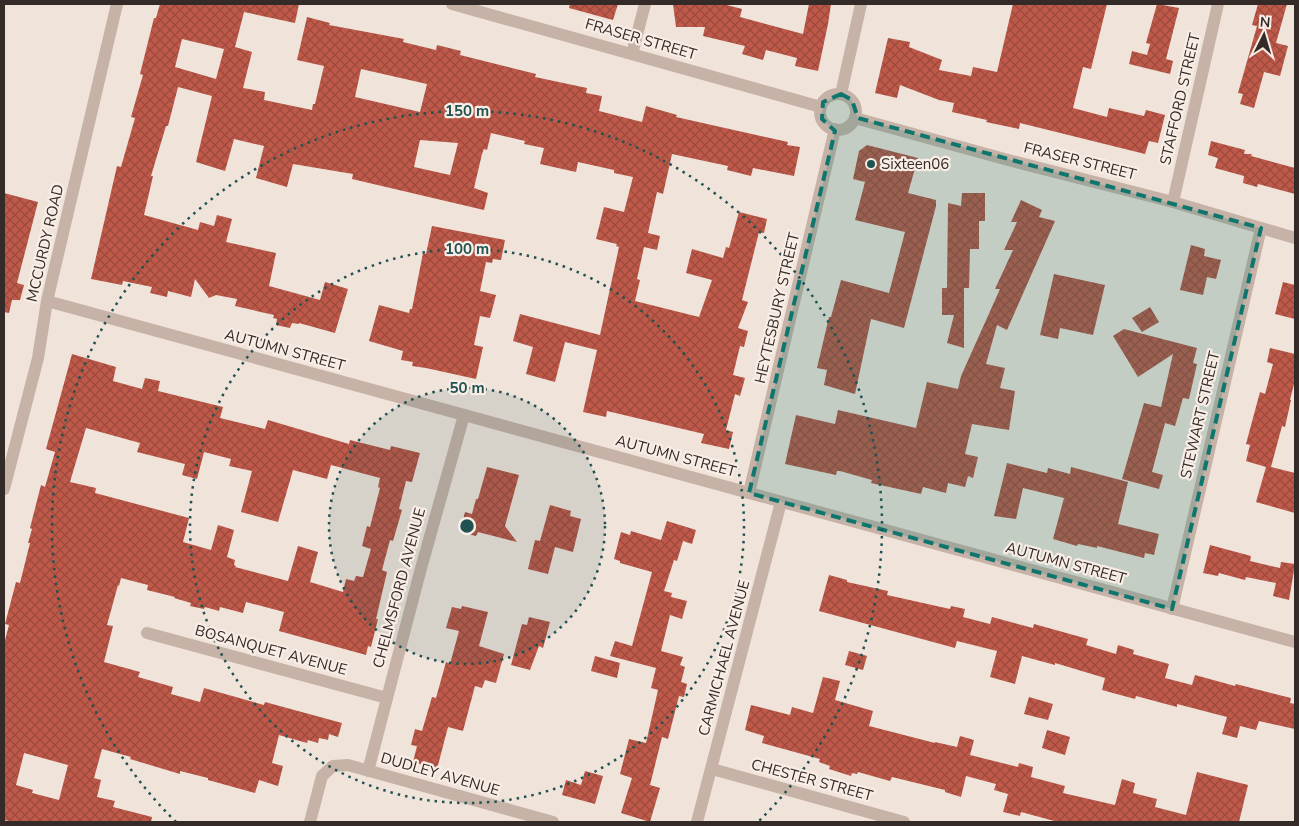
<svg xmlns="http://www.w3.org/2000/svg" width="1299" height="826" font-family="'Nunito Sans',sans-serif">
<defs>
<pattern id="building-cross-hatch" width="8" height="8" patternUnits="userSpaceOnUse" patternTransform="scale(1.25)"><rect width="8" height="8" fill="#bf5949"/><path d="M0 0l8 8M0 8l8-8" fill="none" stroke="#9c4a3d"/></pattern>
</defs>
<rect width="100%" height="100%" fill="#f0e3da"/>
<g fill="url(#building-cross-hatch)" fill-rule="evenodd">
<path d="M160 4H299L295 23 244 12 235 47 252 52 243 88 265 92 264 100 312 110 313 104H315L324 66 297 60 307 17 330 23 329 25 404 39 403 42 436 50 437 45 461 51 460 55 536 74 535 77 587 88 586 93 602 96 599 111 642 122 646 106 677 115 676 117 788 142 787 145 800 147 794 176 753 168 751 176 727 170 728 166 672 154 663 194 657 192 648 233 660 236 657 250 644 247 637 279 640 280 635 301 699 317 712 280 686 273 692 249 723 258 726 247 729 248 739 212 767 219 764 233 759 232 742 300 748 302 738 328 748 331 744 347 740 346 733 375 745 378 740 396 735 394 726 430 733 432 729 449 701 443 704 434 607 411 606 417 583 412 597 350 565 342 555 382 526 374 533 347 513 341 520 314 600 335 619 247 616 246 617 244 596 239 604 207 624 212 633 177 614 173V170L578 162 576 172 540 164 544 148 524 144 525 141 491 133 487 150 484 149 482 154 474 188 488 193 484 210 352 179 353 174 293 164 287 187 256 178 264 146 234 139 225 171 196 162 212 96 178 87 168 126H166L151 176H153L144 215 198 230 200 222 214 226 217 215 232 219 226 242 276 253 269 286 320 300 325 282 348 289 335 333 299 323V324L292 323 290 328 276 325 277 319 273 318 274 315 235 306 237 299 216 295 209 298 195 279 191 297 168 291 167 297 150 293 152 287 123 281 122 285 91 279 117 166 121 167 135 118 131 117 143 75 140 74 154 18H156ZM182 39 224 49 216 79 175 67ZM361 69 427 84 420 112 355 97ZM420 140 458 143 450 175 414 167Z"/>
<path d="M570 4H618L613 20 569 8Z"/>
<path d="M673 4H723L742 9 740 17 803 34 809 4H831L828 24 818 71 795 66 797 58 766 50 763 60 742 54 745 46 703 36 705 27H676Z"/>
<path d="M1013 4H1107L1091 69 1083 67 1073 108 1107 117 1109 108 1144 116 1146 110 1165 115 1158 143 1149 141 1145 154 1020 123 1019 129 986 122 987 120 952 112 954 103 939 100 900 85 897 98 875 93 888 38 910 42 909 47 942 60 939 70 971 76 973 67 997 72Z"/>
<path d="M1157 4 1179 8 1166 59 1173 61 1170 74 1129 64 1132 51 1147 55 1150 44 1146 43Z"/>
<path d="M1258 4H1287L1276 43 1288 46 1280 76 1264 72 1254 108 1240 104 1243 94 1238 93 1257 26 1252 25Z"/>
<path d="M1211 141 1245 150 1244 154H1252L1251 156 1295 168V194L1258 184 1257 187 1243 183 1244 176 1215 168 1218 158 1208 155Z"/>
<path d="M867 145 918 158 908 193 936 200V206L904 328 871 319 855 394 824 385 827 370 817 368 829 317H831L841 280 889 293 905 232 855 220 865 182 853 179 859 151Z"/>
<path d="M4 193 38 202 17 283 24 285 20 300H12L9 313 4 312Z"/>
<path d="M962 193H985V221H979V249H970L969 288H964V348L947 343 954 315H942V288H947L948 203 961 206Z"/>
<path d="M1021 200 1042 210 1039 217 1055 221 1007 330 997 325 986 364 1005 368 1000 388 1015 391 1009 430 972 424 965 454 978 457 973 478 968 476 965 487 948 483 946 493 923 487 921 494 871 483 872 480 840 471H837L836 475 785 464 796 415 835 424 838 410 916 428 927 382 958 389 961 376 1000 289H995L1013 250H1004L1017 222H1011Z"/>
<path d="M432 226 505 240 501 260 493 259 492 263 486 262 480 291 496 295 490 318 480 316 474 345 483 347 476 379 426 368 412 366 413 362 401 360 403 351 369 341 379 305 409 313 410 309H412L423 253 426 254Z"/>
<path d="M1191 245 1205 249 1204 256 1221 260 1216 279 1207 277 1203 295 1180 290Z"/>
<path d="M1054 274 1105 285 1093 335 1060 328 1058 339 1040 335Z"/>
<path d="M1283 282 1295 285V319L1275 314Z"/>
<path d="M1150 307 1159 322 1142 332 1132 318Z"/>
<path d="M1124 329 1197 348 1193 363 1197 364 1189 399 1183 398 1175 426 1165 423 1152 472 1163 475 1159 489 1122 479 1144 403 1161 407 1173 354 1138 377 1113 336Z"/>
<path d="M1270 348 1295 354V380L1290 400H1291L1285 427 1282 426 1271 467 1295 473V513L1256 502 1266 467 1246 461 1250 445 1246 444 1250 429 1260 392 1265 394 1273 364 1267 362Z"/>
<path d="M72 354 116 367 113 381 142 389 145 378 160 381 158 391 223 407 220 418 265 429 268 420 349 444 350 440 390 450 391 446 420 453 412 482 406 481 399 509 402 510 393 541 390 540 382 570 387 572 376 619H378L371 647 368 646 366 655 279 631 284 612 246 602 243 613 220 607 219 611 205 607 204 609 190 606 191 603 174 598 175 597 147 590 148 585 121 578 119 586 118 585 107 625 113 626 104 662 140 672 138 677 173 687 171 694 200 702 204 688 264 705 265 702 342 723 338 737 329 734 328 740 319 738 318 743 308 740 307 743 279 735 272 763 283 766 278 786 259 780 255 793 208 780V778L180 771V774L130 759 131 757 102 749 94 778 101 780 97 797 115 801 113 807 152 817 151 822H14L4 820V644L9 625 5 624 16 582 20 583 30 543H28L32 529 30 528 41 485 45 487 55 452 46 449ZM86 428 140 443 137 452 185 464 182 475 197 479 204 452 231 459 229 466 252 471 241 512 278 522 293 470 327 479 331 465 380 478 378 487 380 488 370 527 367 526 362 546 371 549 363 577 356 576 354 581 346 579 343 592 310 582 318 552 298 546 288 581 235 567 236 566 234 565 235 560 227 557 234 530 218 525 211 550 183 542 189 518 95 493 96 488 70 482ZM24 753 68 765 59 800 32 793 33 790 16 785Z"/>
<path d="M1007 463 1047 473 1048 468 1070 474 1071 467 1128 482 1118 524 1159 534 1154 555 1145 553 1144 558 1097 546V548L1078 544 1077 546 1053 539 1064 498 1023 488 1016 519 994 516Z"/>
<path d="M487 467 519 475 505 526 517 542 478 532 476 536 460 532 465 512 472 514 476 499H478Z"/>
<path d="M550 505 571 511 570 516 581 519 573 552 555 547 548 574 528 569 535 540 540 541Z"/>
<path d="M667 521 696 530 692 544 683 541 677 561 674 560 664 591 672 593 671 597 687 601 682 619 670 615 661 651 683 657 680 665 685 667 681 682 687 684 684 697 679 696 668 739 662 737 650 785 660 788 650 822 621 813 632 778 620 774 629 739 646 743 658 690 651 688 656 668 610 656 615 641 632 646 652 572 620 563V561L614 559 621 532 630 535 631 531 661 540Z"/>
<path d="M1210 545 1251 556 1250 561 1280 568 1281 562 1295 564 1289 600 1273 596 1276 583 1246 577 1245 580 1219 573 1218 576 1203 573Z"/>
<path d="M829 575 847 580V582L888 591 887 595 950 609 951 606 965 609 963 617 990 624 992 617 1033 628 1034 624 1088 639 1086 645 1116 654 1118 645 1134 650 1133 654 1169 664 1165 678 1192 685 1195 675 1235 686 1236 684 1291 698 1290 703 1295 704V729L1259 721 1256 730 1240 726 1237 738 1222 734 1227 717 1177 704V707L1136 696 1135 699 1102 690 1105 678 1055 663V665L1022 656 1015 684 990 677 997 651 957 641 955 648 819 611Z"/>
<path d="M462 606 488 612 479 646 504 654 496 683 485 680 482 688 475 686 463 731 448 727 437 769 413 762 417 746 411 745 415 729 422 731 432 697 436 698 446 662 450 664 459 631 446 628 452 607 461 609Z"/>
<path d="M529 617 550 622 543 648 539 646 530 670 511 665 522 624 527 625Z"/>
<path d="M849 651 867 656 863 670 845 665Z"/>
<path d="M595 656 620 663 617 678 591 671Z"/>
<path d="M823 677 840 681 835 700 873 711 869 726 935 743V742L957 747 960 736 974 740 970 755 1018 767 1019 763 1033 767 1031 777 1065 786 1063 793 1115 805 1122 779 1135 783 1133 793 1157 799 1155 807 1186 815 1197 772 1248 785 1239 822H1058L1021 812 1020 816 1003 812 1008 794 994 790 996 784 966 776 961 797 945 792V790L892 777 890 781 858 772 857 774 852 773 851 776 829 769 830 766 819 762 820 759 762 743 764 736 745 730 751 705 790 715 792 707 813 713Z"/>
<path d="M1029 697 1053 704 1048 720 1024 714Z"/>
<path d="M1047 730 1070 737 1065 755 1042 748Z"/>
<path d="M585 771 603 776 595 804 562 795 566 780 581 785Z"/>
</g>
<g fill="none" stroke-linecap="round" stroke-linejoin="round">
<g stroke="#c7b2a7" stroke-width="12">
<path d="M452 4 821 107"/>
<path d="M632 54 645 4"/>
<path d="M841 94 861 4"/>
<circle cx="838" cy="112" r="18"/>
<path d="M855 118 1012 161 1173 202 1295 238"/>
<path d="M1173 202 1218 4"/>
<path d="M4 489 38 358 47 301"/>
<path d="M749 493 835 129"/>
<path d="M1172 609 1261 228"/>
<path d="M147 633 387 698"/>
<path d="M712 769 904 822"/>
<path d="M368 771 420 572 464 415"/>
<path d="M310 822 322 776 333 766 348 765 553 822"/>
<path d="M697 822 781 502"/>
</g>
<path stroke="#c7b2a7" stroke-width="12" d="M117 4 47 301 1295 642"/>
</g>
<path fill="#0f766e" fill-opacity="0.2" stroke="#0f766e" stroke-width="4" stroke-dasharray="10 6" stroke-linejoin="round" d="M841 94 852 100 858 118 1261 228 1172 609 749 493 835 131 822 119 823 102Z"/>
<circle cx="467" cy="526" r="138" fill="#1f5251" fill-opacity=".12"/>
<g fill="none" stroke="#1f5251" stroke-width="2.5" stroke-dasharray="2.5 5">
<circle cx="467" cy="526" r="138"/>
<circle cx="467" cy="526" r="277"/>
<path d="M176 822A415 415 0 1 1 758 822"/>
</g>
<circle fill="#1f5251" stroke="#f8eee6" stroke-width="2" cx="871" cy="164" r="5"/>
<g text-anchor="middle" stroke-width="4.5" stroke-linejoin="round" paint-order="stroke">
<g font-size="15" fill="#342a27" stroke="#f8eee6">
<text transform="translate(641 39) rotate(16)" y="5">FRASER STREET</text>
<text transform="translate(1180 99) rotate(-77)" y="5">STAFFORD STREET</text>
<text transform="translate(1080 161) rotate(14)" y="5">FRASER STREET</text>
<text transform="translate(45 243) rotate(-77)" y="5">MCCURDY ROAD</text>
<text transform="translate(777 308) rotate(-77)" y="5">HEYTESBURY STREET</text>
<text transform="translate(285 350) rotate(15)" y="5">AUTUMN STREET</text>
<text transform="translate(1200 415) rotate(-77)" y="5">STEWART STREET</text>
<text transform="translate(676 456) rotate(15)" y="5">AUTUMN STREET</text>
<text transform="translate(1066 563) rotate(15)" y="5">AUTUMN STREET</text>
<text transform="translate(399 588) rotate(-75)" y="5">CHELMSFORD AVENUE</text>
<text transform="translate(271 650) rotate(15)" y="5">BOSANQUET AVENUE</text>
<text transform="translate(724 658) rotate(-75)" y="5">CARMICHAEL AVENUE</text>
<text transform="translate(440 774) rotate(16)" y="5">DUDLEY AVENUE</text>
<text transform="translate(812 780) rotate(15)" y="5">CHESTER STREET</text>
</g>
<g font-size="15" fill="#342a27" stroke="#f8eee6" text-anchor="start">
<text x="881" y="169">Sixteen06</text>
</g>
</g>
<circle cx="467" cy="526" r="8" fill="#1f5251" stroke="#f8eee6" stroke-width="2.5"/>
<g font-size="15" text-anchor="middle" font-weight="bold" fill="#1f5251" stroke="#f8eee6" stroke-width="4.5" stroke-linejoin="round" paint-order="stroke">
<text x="467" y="116">150 m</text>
<text x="467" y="254">100 m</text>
<text x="467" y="393">50 m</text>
</g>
<rect width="1299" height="826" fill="none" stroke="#342a27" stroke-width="10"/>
<g transform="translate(1264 35) rotate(5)" stroke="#f8eee6" stroke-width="4" paint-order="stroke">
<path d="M0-4L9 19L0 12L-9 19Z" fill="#342a27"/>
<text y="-8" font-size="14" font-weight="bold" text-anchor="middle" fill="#342a27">N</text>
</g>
</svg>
